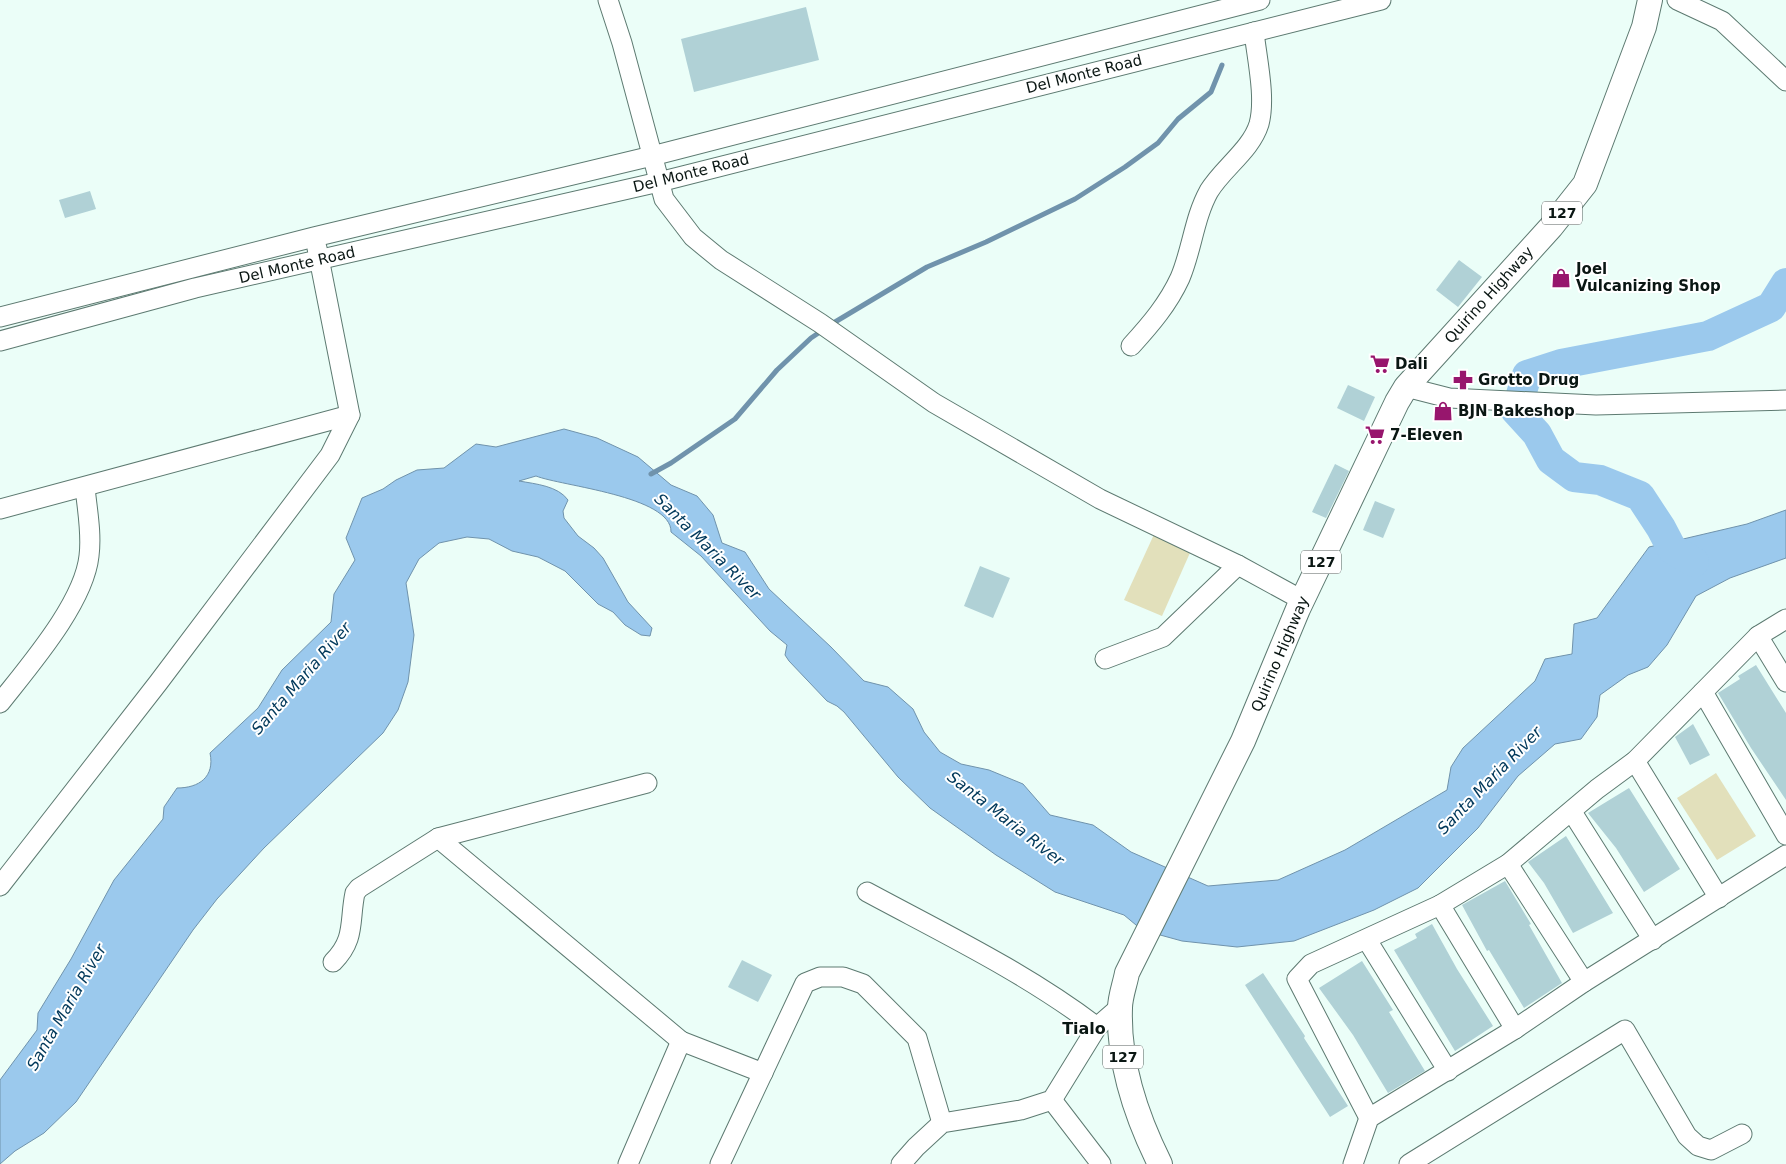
<svg xmlns="http://www.w3.org/2000/svg" width="1786" height="1164" font-family="'DejaVu Sans',sans-serif">
<rect width="100%" height="100%" fill="#ebfef8"/>
<g fill="#e2e0bb">
<path d="M1156 530 1193 546 1162 616 1124 600Z"/>
<path d="M1716 773 1756 836 1717 860 1677 798Z"/>
</g>
<path fill="#9bc9ed" stroke="#7093ac" d="M564 429 597 438 638 457 671 485 697 496 713 515 722 543 745 552 769 589 831 647 864 681 888 687 913 709 924 732 940 752 961 764 989 770 1023 784 1050 815 1093 825 1131 852 1208 886 1278 880 1345 850 1447 790 1451 767 1463 748 1535 681 1545 659 1572 654 1574 624 1597 618 1649 547 1747 524 1786 510V558L1730 578 1696 596 1667 645 1648 667 1628 675 1600 695 1597 717 1581 739 1555 744 1518 776 1478 828 1418 888 1374 910 1294 941 1237 947 1182 941 1142 930 1124 915 1055 892 996 855 930 808 898 777 844 712 837 706 827 701 789 661 785 655 787 645 770 631 701 556 671 532C672 496 561 486 536 476L519 481C536 484 558 486 568 500L563 511 564 518 578 536 594 548 603 558 628 602 652 628 650 636 641 635 625 625 613 612 598 604 565 571 538 557 512 551 489 539 467 537 439 543 419 559 406 583 414 635 408 682 398 710 383 733 264 848 217 899 193 930 76 1102 44 1133 15 1151 0 1164V1080L37 1030 38 1013 71 959 114 880 163 819 164 807 177 788C199 788 215 777 210 753L258 708 282 670 331 622 334 594 355 560 346 538 362 498 383 489 396 480 417 470 444 468 476 444 496 447Z"/>
<g fill="none" stroke-linecap="round" stroke-linejoin="round">
<g stroke="#7093ac" stroke-width="5">
<path d="M830 325 927 267 986 242 1075 199 1125 167 1158 143 1178 119 1211 92 1222 65"/>
<path d="M651 474 671 463 735 419 777 370 811 338 823 330"/>
</g>
<path stroke="#9bc9ed" stroke-width="30" d="M1694 562 1672 549 1661 528 1640 496 1600 480 1574 477 1551 460 1537 434 1516 411 1527 375 1561 364 1708 336 1771 307 1786 283"/>
</g>
<g fill="#b0d1d6">
<path d="M806 7 819 60 694 92 681 39Z"/>
<path d="M90 191 96 209 65 218 59 200Z"/>
<path d="M1459 260 1482 277 1458 307 1436 290Z"/>
<path d="M1348 385 1375 397 1364 421 1337 408Z"/>
<path d="M1335 464 1349 471 1326 518 1312 512Z"/>
<path d="M1375 501 1395 509 1383 538 1363 530Z"/>
<path d="M980 566 1010 578 993 618 964 606Z"/>
<path d="M1756 665 1786 713V800L1751 748 1718 693 1740 679 1738 676Z"/>
<path d="M1693 724 1710 755 1690 765 1675 737Z"/>
<path d="M1629 788 1680 869 1644 892 1616 848 1588 813Z"/>
<path d="M1566 836 1613 913 1573 933 1544 883 1528 862Z"/>
<path d="M1505 881 1531 924 1529 925 1562 983 1524 1008 1489 950 1487 951 1462 905Z"/>
<path d="M1432 924 1457 969 1493 1026 1455 1051 1394 950 1417 938 1415 934Z"/>
<path d="M742 960 772 975 758 1002 728 987Z"/>
<path d="M1362 961 1393 1010 1389 1012 1425 1071 1388 1093 1353 1035 1319 988Z"/>
<path d="M1263 973 1305 1036 1304 1038 1348 1106 1330 1117 1245 985Z"/>
</g>
<g fill="none" stroke-linecap="round" stroke-linejoin="round">
<defs>
<g id="minor">
<path d="M608 0 622 43 664 199 693 237 721 260 820 323 934 403 1100 499 1238 565 1302 600"/>
<path d="M1677 0 1722 21 1786 81"/>
<path d="M0 317 314 237 652 156 1260 0"/>
<path d="M0 341 195 288 659 182 1381 0"/>
<path d="M1131 346C1151 324 1168 304 1180 278 1192 250 1194 218 1209 191 1223 168 1251 150 1259 124 1266 98 1257 59 1254 32"/>
<path d="M1406 387 1449 398 1596 405 1786 400"/>
<path d="M0 509 350 415"/>
<path d="M1758 636 1786 682"/>
<path d="M1105 659 1163 637 1238 565"/>
<path d="M1703 692 1786 835"/>
<path d="M0 703C29 666 84 603 89 556 92 533 87 509 85 487"/>
<path d="M1635 761 1719 898"/>
<path d="M1572 812 1653 940"/>
<path d="M438 838 681 1041"/>
<path d="M1508 864 1584 982"/>
<path d="M0 886 158 683 330 455 350 415 317 248"/>
<path d="M867 892C945 934 1026 973 1097 1027"/>
<path d="M1440 905 1515 1029"/>
<path d="M1367 940 1448 1071"/>
<path d="M333 962C356 939 349 921 355 893L359 888 438 838 647 783"/>
<path d="M1052 1100 1101 1164"/>
<path d="M1369 1118 1297 979 1311 964 1440 905 1508 864 1597 789 1635 761 1758 636 1786 619"/>
<path d="M628 1164 681 1041 763 1073"/>
<path d="M720 1164 805 983 820 977H843L863 984 917 1038 942 1123"/>
<path d="M901 1164 916 1147 942 1123 1021 1110 1052 1100 1097 1027 1120 1007"/>
<path d="M1353 1164 1369 1118 1515 1029 1584 982 1786 855"/>
<path d="M1409 1164 1625 1030 1687 1136 1698 1146 1711 1150 1742 1134"/>
</g>
<path id="major" d="M1160 1164C1136 1116 1118 1062 1120 1008 1120 997 1125 984 1127 973L1243 741 1298 609 1397 402 1406 387 1551 227 1585 184 1644 27 1650 0"/>
</defs>
<use href="#minor" stroke="#5d7a71" stroke-width="21"/>
<use href="#major" stroke="#5d7a71" stroke-width="26"/>
<use href="#minor" stroke="#fff" stroke-width="19"/>
<use href="#major" stroke="#fff" stroke-width="24"/>
</g>
<defs>
<symbol id="shop-bare" viewBox="-9 -9 18 18"><path d="M-5-2.5h2.3a2.7 3.5 0 0 1 5.4 0H5L5.5 6h-11ZM-1.5-2.5h3a1.5 2.3 0 0 0-3 0Z" fill="#97166d" stroke="#fff" stroke-width="2.5" paint-order="stroke"/></symbol>
<symbol id="supermarket-bare" viewBox="-9 -9 18 18"><path d="M-6-5.5h2.5l.6 2H6L4.5 2H-2.5L-4.4-4H-6ZM-1.5 3.2a1.3 1.3 0 1 0 .1 0ZM3 3.2a1.3 1.3 0 1 0 .1 0Z" fill="#97166d" stroke="#fff" stroke-width="2.5" paint-order="stroke"/></symbol>
<symbol id="pharmacy-bare" viewBox="-9 -9 18 18"><path d="M-2-6h4v4h4v4h-4v4h-4v-4h-4v-4h4Z" fill="#97166d" stroke="#fff" stroke-width="2.5" paint-order="stroke"/></symbol>
</defs>
<g fill-rule="evenodd">
<use href="#shop-bare" x="1547" y="264" width="28" height="28"/>
<use href="#supermarket-bare" x="1366" y="350" width="28" height="28"/>
<use href="#pharmacy-bare" x="1449" y="366" width="28" height="28"/>
<use href="#shop-bare" x="1429" y="397" width="28" height="28"/>
<use href="#supermarket-bare" x="1361" y="421" width="28" height="28"/>
</g>
<g text-anchor="middle" stroke-width="4" stroke-linejoin="round" paint-order="stroke">
<g fill="#fff" stroke="#545c5a" stroke-width="1">
<rect x="1542" y="201.5" width="40" height="23" rx="4"/>
<rect x="1301" y="550.5" width="40" height="23" rx="4"/>
<rect x="1103" y="1045.5" width="40" height="23" rx="4"/>
</g>
<g font-size="14" font-weight="bold" fill="#0a1613">
<text x="1562" y="218">127</text>
<text x="1321" y="567">127</text>
<text x="1123" y="1062">127</text>
</g>
<g font-size="15" fill="#0a1613" stroke="#fff">
<text transform="translate(1084 74) rotate(-14)" y="5">Del Monte Road</text>
<text transform="translate(691 173) rotate(-14)" y="5">Del Monte Road</text>
<text transform="translate(297 265) rotate(-13)" y="5">Del Monte Road</text>
<text transform="translate(1489 295) rotate(-48)" y="5">Quirino Highway</text>
<text transform="translate(1280 654) rotate(-67)" y="5">Quirino Highway</text>
</g>
<g font-size="15" font-weight="bold" fill="#0a1613" stroke="#fff" text-anchor="start">
<text x="1576" y="274">Joel<tspan x="1576" dy="17">Vulcanizing Shop</tspan></text>
<text x="1395" y="369">Dali</text>
<text x="1478" y="385">Grotto Drug</text>
<text x="1458" y="416">BJN Bakeshop</text>
<text x="1390" y="440">7-Eleven</text>
</g>
<g font-size="16" font-style="italic" fill="#00385a" stroke="#fff">
<text transform="translate(708 546) rotate(45)" y="6">Santa Maria River</text>
<text transform="translate(301 678) rotate(-49)" y="6">Santa Maria River</text>
<text transform="translate(1489 780) rotate(-46)" y="6">Santa Maria River</text>
<text transform="translate(1006 818) rotate(38)" y="6">Santa Maria River</text>
<text transform="translate(66 1007) rotate(-60)" y="6">Santa Maria River</text>
</g>
<g font-size="16" font-weight="bold" fill="#0a1613" stroke="#fff">
<text x="1084" y="1034">Tialo</text>
</g>
</g>
</svg>
